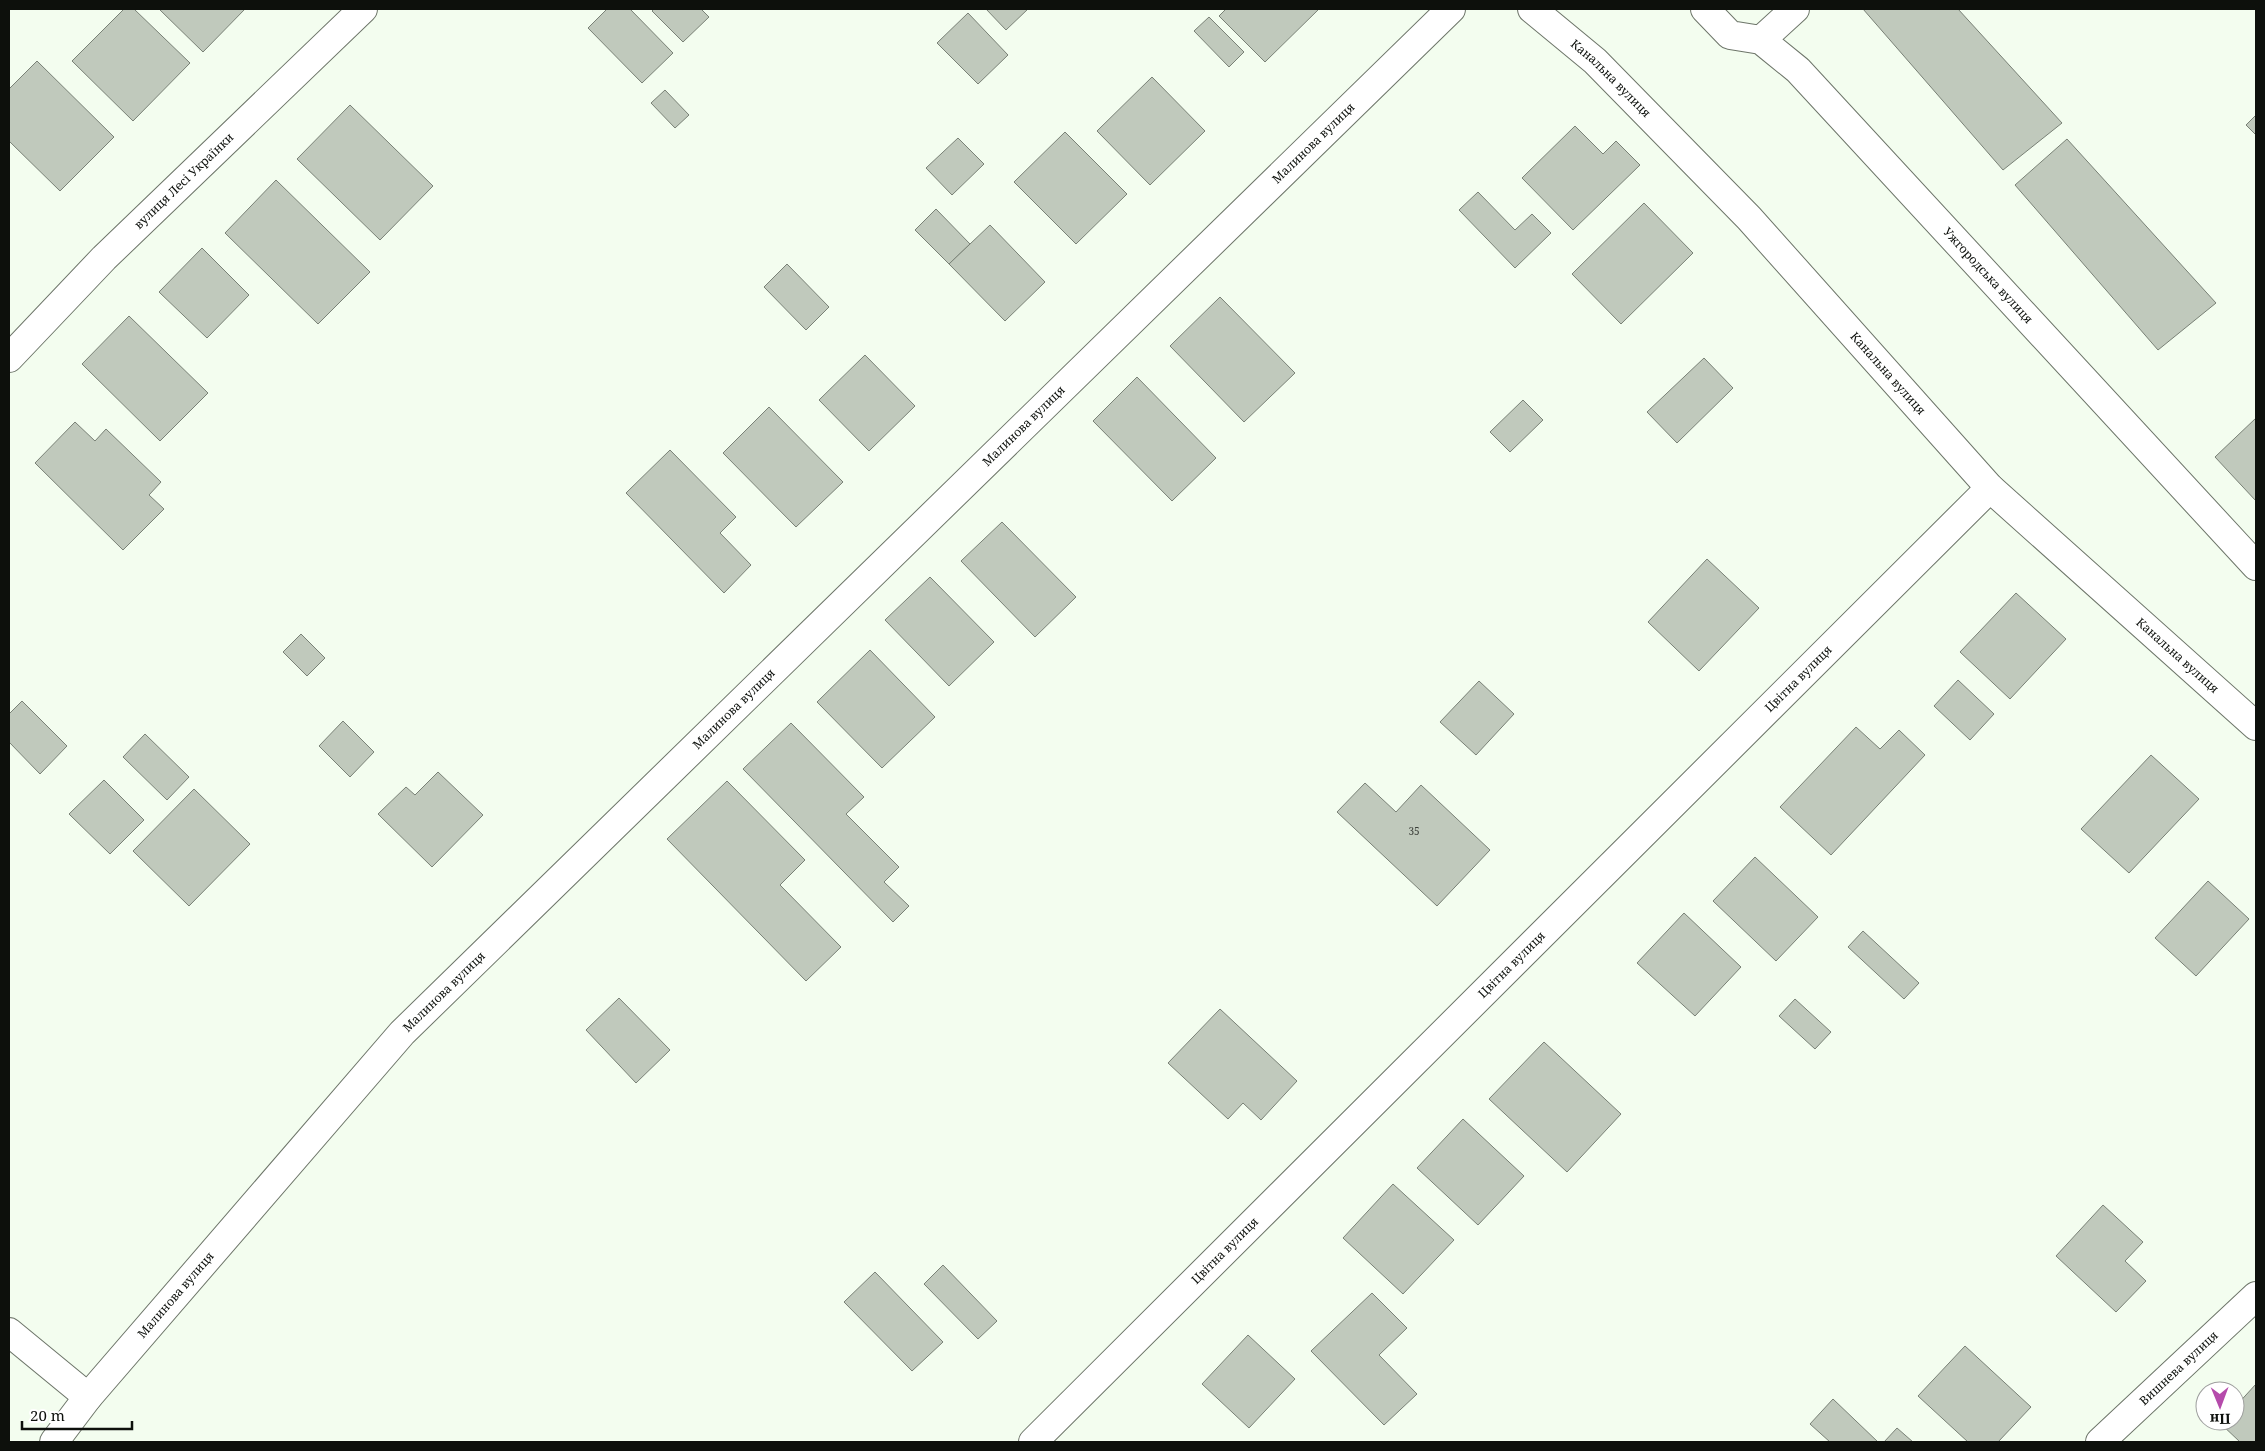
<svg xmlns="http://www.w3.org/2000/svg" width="2265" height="1451" font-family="'Noto Serif',serif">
<rect width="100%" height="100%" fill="#f3fdef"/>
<g fill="#c0c9bc" stroke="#798176">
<path d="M124 9H134L190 63 133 121 72 61Z"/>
<path d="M159 9H245L203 52Z"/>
<path d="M607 9H630L673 53 642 83 588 28Z"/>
<path d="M654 9H701L709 17 683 42 652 11Z"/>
<path d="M986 9H1028L1006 30Z"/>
<path d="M1226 9H1319L1265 62 1219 16Z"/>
<path d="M1863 9H1958L2062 123 2003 170Z"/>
<path d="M968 13 1008 55 978 84 937 43Z"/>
<path d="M1209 17 1244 52 1229 67 1194 31Z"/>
<path d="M37 61 114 137 60 191 9 141V89Z"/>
<path d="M1152 77 1205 131 1150 185 1097 131Z"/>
<path d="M665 90 689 115 675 128 651 103Z"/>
<path d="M350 105 433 186 380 240 297 159Z"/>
<path d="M2256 115V135L2246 125Z"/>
<path d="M1575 126 1603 154 1616 141 1640 165 1573 230 1522 178Z"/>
<path d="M1065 132 1127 194 1076 244 1014 182Z"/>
<path d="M958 138 984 164 952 195 926 168Z"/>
<path d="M2067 139 2216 303 2158 350 2015 185Z"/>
<path d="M276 180 370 272 318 324 225 233Z"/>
<path d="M1478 192 1515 230 1532 214 1551 233 1515 268 1459 210Z"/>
<path d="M1644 203 1693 253 1621 324 1572 274Z"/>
<path d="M936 209 970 244 949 264 915 230Z"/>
<path d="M990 225 1045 282 1005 321 949 264Z"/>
<path d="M202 248 249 295 207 338 159 292Z"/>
<path d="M787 264 829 307 806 330 764 287Z"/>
<path d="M1220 297 1295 373 1244 422 1170 346Z"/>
<path d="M129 316 208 393 160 441 82 364Z"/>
<path d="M865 355 915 406 869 451 819 400Z"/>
<path d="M1704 358 1733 388 1677 443 1647 412Z"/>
<path d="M1137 377 1216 458 1172 501 1093 421Z"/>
<path d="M1523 400 1543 420 1510 452 1490 432Z"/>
<path d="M769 407 843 482 796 527 723 453Z"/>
<path d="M2256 418V501L2215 457Z"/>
<path d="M75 422 95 441 106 429 161 482 149 495 164 509 123 550 35 463Z"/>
<path d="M670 450 736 517 720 533 751 565 724 593 626 493Z"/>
<path d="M1002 522 1076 597 1035 637 961 561Z"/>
<path d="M1707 559 1759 608 1699 671 1648 622Z"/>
<path d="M930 577 994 642 949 686 885 620Z"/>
<path d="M2016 593 2066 639 2010 699 1960 652Z"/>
<path d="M301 634 325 658 307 676 283 652Z"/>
<path d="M870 650 935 717 882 768 817 702Z"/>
<path d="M1958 680 1994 714 1970 740 1934 706Z"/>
<path d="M1479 681 1514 714 1476 755 1440 722Z"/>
<path d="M22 701 67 746 40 774 9 742V714Z"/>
<path d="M343 721 374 752 350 777 319 746Z"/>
<path d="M791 723 864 797 846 814 899 867 884 882 909 906 893 922 743 769Z"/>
<path d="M1856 727 1880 749 1899 730 1925 755 1831 855 1780 807Z"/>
<path d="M145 734 189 777 167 800 123 757Z"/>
<path d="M2151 755 2199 799 2129 873 2081 829Z"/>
<path d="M438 772 483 815 432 867 378 814 406 787 415 795Z"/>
<path d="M104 780 144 820 110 854 69 814Z"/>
<path d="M727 781 805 860 780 885 841 947 806 981 667 839Z"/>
<path d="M1365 783 1396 812 1421 785 1490 850 1437 906 1337 812Z"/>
<path d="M194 789 250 844 189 906 133 851Z"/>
<path d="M1755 857 1818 917 1776 961 1713 901Z"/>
<path d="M2208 881 2249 919 2196 976 2155 938Z"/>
<path d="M1684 913 1741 967 1695 1016 1637 963Z"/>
<path d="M1863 931 1919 983 1904 999 1848 947Z"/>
<path d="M619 998 670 1050 636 1083 586 1030Z"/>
<path d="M1795 999 1831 1032 1815 1049 1779 1016Z"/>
<path d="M1220 1009 1297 1081 1261 1120 1243 1103 1228 1119 1168 1063Z"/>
<path d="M1544 1042 1621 1114 1567 1172 1489 1099Z"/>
<path d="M1463 1119 1524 1176 1478 1225 1417 1168Z"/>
<path d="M1393 1184 1454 1240 1403 1294 1343 1238Z"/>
<path d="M2103 1205 2143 1242 2125 1261 2146 1281 2116 1312 2056 1256Z"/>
<path d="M943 1265 997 1321 978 1339 924 1284Z"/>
<path d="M875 1272 943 1342 912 1371 844 1302Z"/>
<path d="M1372 1293 1407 1328 1379 1355 1417 1394 1384 1425 1311 1351Z"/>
<path d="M1248 1335 1295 1379 1249 1428 1202 1384Z"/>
<path d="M1965 1346 2031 1407 1998 1442H1968L1918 1396Z"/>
<path d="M2256 1384V1442H2240L2220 1423 2222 1421H2235V1407Z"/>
<path d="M1833 1399 1878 1442H1830L1810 1424Z"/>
<path d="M1897 1428 1913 1442H1884Z"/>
</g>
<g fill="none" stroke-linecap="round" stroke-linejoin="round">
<defs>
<g id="minor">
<path id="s1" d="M1532 9 1595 61 1749 218 1990 488 2256 726"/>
<path id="s2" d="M1705 9 1730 35 1761 40 1798 70 2256 566"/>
<path d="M1761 40 1795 9"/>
<path id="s3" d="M9 358 104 258 363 9"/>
<path d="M9 1332 88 1397"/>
<path id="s4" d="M54 1442 88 1397 402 1033 1451 9"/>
<path id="s5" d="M1033 1442 1990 488"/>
<path id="s6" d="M2100 1442 2256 1296"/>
</g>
</defs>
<use href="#minor" stroke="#6d7569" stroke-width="30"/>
<use href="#minor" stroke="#fff" stroke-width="28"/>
</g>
<g text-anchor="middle" stroke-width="4" stroke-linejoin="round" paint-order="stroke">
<g font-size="10" fill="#3a3e38">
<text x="1414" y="835">35</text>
</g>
<g font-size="12" fill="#0d100c" stroke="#fff">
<text dy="4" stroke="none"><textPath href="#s1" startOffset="105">Канальна вулиця</textPath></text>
<text dy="4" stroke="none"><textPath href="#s4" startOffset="1811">Малинова вулиця</textPath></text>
<text dy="4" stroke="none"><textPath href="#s3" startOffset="249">вулиця Лесі Українки</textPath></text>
<text dy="4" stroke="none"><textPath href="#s2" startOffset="395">Ужгородська вулиця</textPath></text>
<text dy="4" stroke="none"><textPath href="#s1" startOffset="510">Канальна вулиця</textPath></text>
<text dy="4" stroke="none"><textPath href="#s4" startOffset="1406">Малинова вулиця</textPath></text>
<text dy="4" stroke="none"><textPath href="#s1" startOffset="915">Канальна вулиця</textPath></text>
<text dy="4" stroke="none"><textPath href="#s5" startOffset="1081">Цвітна вулиця</textPath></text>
<text dy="4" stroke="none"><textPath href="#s4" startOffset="1001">Малинова вулиця</textPath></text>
<text dy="4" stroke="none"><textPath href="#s5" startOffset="676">Цвітна вулиця</textPath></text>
<text dy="4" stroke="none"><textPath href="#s4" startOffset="596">Малинова вулиця</textPath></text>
<text dy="4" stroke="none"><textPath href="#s5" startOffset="271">Цвітна вулиця</textPath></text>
<text dy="4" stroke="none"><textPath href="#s4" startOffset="191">Малинова вулиця</textPath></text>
<text dy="4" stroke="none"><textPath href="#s6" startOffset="108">Вишнева вулиця</textPath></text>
</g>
</g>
<rect width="2265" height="1451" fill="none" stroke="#0d100c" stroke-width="20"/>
<g transform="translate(2220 1406) rotate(179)"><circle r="24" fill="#ffffff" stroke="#9e9f9e"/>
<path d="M0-4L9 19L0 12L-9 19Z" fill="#b54bab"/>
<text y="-8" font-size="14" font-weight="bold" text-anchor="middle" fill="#0d100c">Пн</text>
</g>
<path d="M22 1421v8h110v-8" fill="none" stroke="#0d100c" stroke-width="2.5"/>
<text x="30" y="1421" font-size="15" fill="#0d100c" stroke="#ffffff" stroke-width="4" paint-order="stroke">20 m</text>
</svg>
